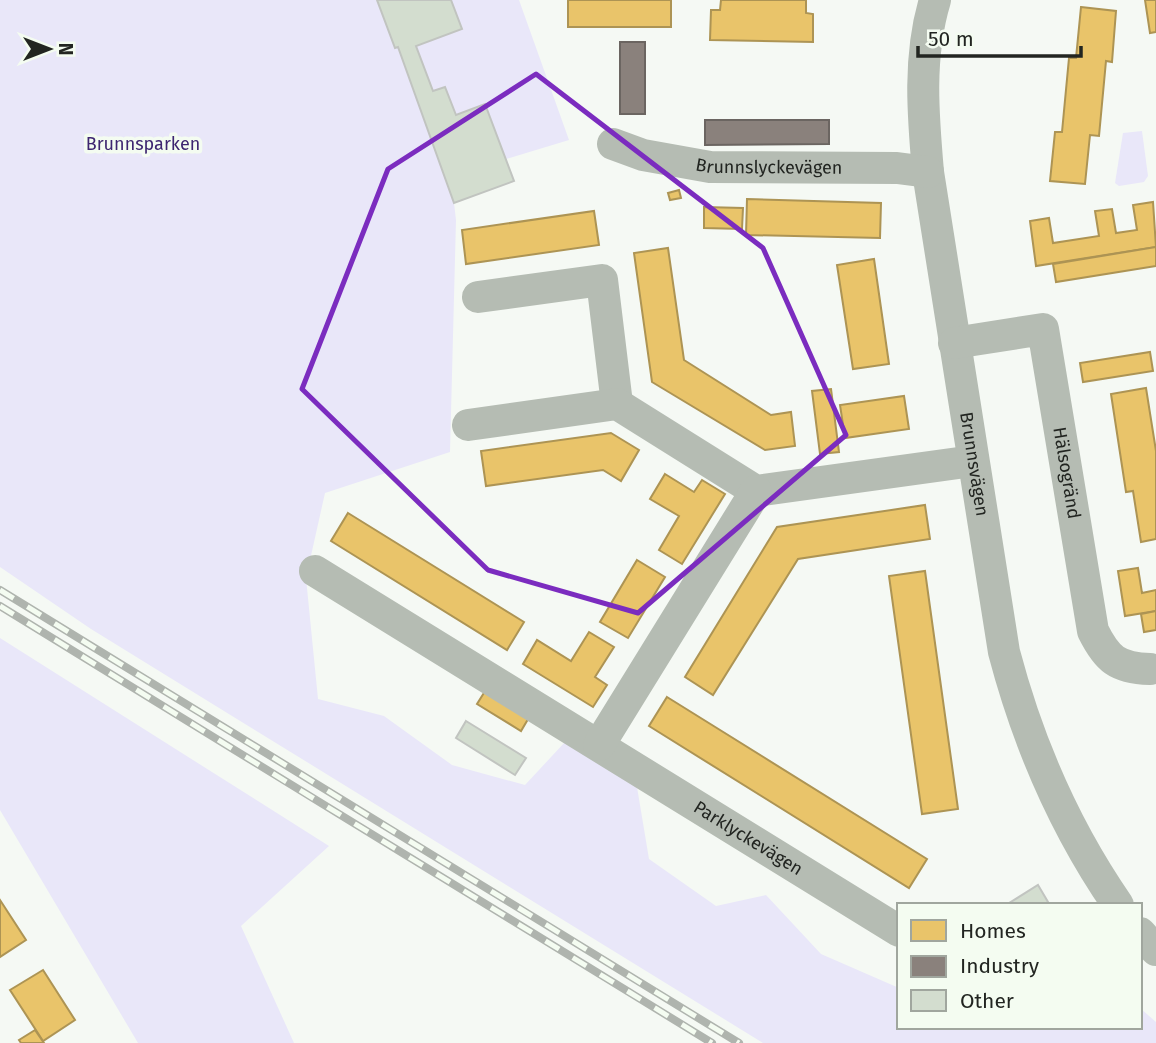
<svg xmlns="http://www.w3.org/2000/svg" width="1156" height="1043" font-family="'Fira Sans',sans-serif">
<rect width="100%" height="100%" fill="#f5f9f4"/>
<g fill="#e9e7f9">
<path d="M0 0H519L569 140 506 159 514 181 454 203 456 220 450 452 325 493 306 578 318 699 384 716 452 765 525 785 565 742 637 787 649 859 716 906 766 895 821 954 899 988V1027H1140V1008L1156 1022V1043H763L91 629 0 567Z"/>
<path d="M1142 131 1148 176 1144 182 1119 186 1115 183 1123 133Z"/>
<path d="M0 638 329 846 241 926 294 1043H138L0 810Z"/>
</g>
<g fill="#e9c46a" stroke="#ad9454" stroke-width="2">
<rect x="568" y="0" width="103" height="27"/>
<path d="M721 0H806V13L813 14V42L710 40 711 10H720Z"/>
<path d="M1145 0H1156V32L1150 33Z"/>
<path d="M1081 7 1116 11 1112 62 1106 61 1099 136 1090 135 1085 184 1050 181 1055 132H1062L1069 58H1076Z"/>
<path d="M679 190 681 198 670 200 668 193Z"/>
<path d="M747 199 881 203 880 238 746 235Z"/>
<path d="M1153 202 1156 247 1036 266 1030 221 1049 218 1053 243 1099 236 1095 211 1112 209 1116 233 1137 230 1133 205Z"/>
<path d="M704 207 743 208 742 229 704 228Z"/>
<path d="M594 211 599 245 466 264 462 230Z"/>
<path d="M1156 247V266L1056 282 1053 264Z"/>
<path d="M668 248 684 360 771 415 791 412 795 446 765 450 652 382 634 253Z"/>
<path d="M874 259 889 364 853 369 837 265Z"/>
<path d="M1150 352 1153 371 1083 382 1080 363Z"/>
<path d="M1146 388 1156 451V539L1141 542 1133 491 1126 492 1111 394Z"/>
<path d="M831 389 839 452 820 454 812 391Z"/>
<path d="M904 396 909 429 845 438 840 405Z"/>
<path d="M611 433 639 450 621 481 603 470 486 486 481 451Z"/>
<path d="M665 474 694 492 702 480 725 494 682 564 659 550 679 516 650 499Z"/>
<path d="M925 505 930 539 798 559 713 695 685 677 777 527Z"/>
<path d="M348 513 524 622 507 650 331 541Z"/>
<path d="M637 560 665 577 628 638 600 622Z"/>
<path d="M1138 568 1142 593 1156 590V611L1125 616 1118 571Z"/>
<path d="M925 571 958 809 922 814 889 576Z"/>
<path d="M1156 611V630L1144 632 1141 614Z"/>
<path d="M589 632 614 647 595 677 607 685 593 707 523 664 537 640 571 661Z"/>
<path d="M487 688 531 714 521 731 477 704Z"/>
<path d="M667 697 927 859 909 888 649 726Z"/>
<path d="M0 900 26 940 0 957Z"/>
<path d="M43 970 75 1020 43 1041 10 990Z"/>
<path d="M35 1030 44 1043H21L19 1040Z"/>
</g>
<g fill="#8a817c" stroke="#6b6561" stroke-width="2">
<rect x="620" y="42" width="25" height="72"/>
<path d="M705 120H829V144L705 145Z"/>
</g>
<g fill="#d3ddcf" stroke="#c1c4c0" stroke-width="2">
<path d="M377 0H451L462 29 416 46 433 91 445 87 456 115 485 104 514 181 454 203 398 47 395 48Z"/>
<path d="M466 721 526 758 515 775 456 738Z"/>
<path d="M1038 885 1048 902 1043 905H1006Z"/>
</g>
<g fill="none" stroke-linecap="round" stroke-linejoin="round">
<g stroke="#b5bcb3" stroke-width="32">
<path id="s1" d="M935 0C918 56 923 115 928 172L1004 652C1028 743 1064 827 1118 905"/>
<path id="s2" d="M613 144 643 155 710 167 897 168 928 172"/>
<path d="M478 297 602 280 617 404"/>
<path id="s3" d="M954 343 1043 329 1093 631C1107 659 1117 668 1150 669"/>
<path d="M468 425 617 404 756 491 973 461"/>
<path id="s4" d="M315 571 899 931"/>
<path d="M599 745 756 491"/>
<path d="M1140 933 1156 950"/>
</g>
<defs>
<g id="rail">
<path d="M0 590 739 1043"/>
<path d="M0 606 712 1043"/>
</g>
</defs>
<use href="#rail" stroke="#afb4ae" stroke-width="8"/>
<use href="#rail" stroke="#f4fcf1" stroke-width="5" stroke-dasharray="16" stroke-linecap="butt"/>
</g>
<path fill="none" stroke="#7b2cbf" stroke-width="5" stroke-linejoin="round" d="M536 74 763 248 846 435 638 613 488 570 302 389 388 169Z"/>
<g text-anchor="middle" stroke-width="7" stroke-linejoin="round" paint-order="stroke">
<g font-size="18" fill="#3d2570" stroke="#f4fcf1">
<text x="143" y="150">Brunnsparken</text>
</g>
<g font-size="18" fill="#222521" stroke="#f4fcf1">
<text dy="6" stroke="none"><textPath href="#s2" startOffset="159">Brunnslyckevägen</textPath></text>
<text dy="6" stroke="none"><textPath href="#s1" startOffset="469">Brunnsvägen</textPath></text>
<text dy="6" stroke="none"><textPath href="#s3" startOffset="236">Hälsogränd</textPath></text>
<text dy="6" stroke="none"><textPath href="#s4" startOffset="509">Parklyckevägen</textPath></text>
</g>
</g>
<rect x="897" y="903" width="245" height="126" fill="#f4fcf1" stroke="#a0a69e" stroke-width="2"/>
<rect x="911" y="920" width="35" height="21" fill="#e9c46a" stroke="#a0a69e" stroke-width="2"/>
<text x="960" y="938" font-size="21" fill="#222521">Homes</text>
<rect x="911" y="956" width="35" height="21" fill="#8a817c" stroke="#a0a69e" stroke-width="2"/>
<text x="960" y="973" font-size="21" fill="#222521">Industry</text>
<rect x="911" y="990" width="35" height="21" fill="#d3ddcf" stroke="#a0a69e" stroke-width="2"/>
<text x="960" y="1008" font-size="21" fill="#222521">Other</text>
<g transform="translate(49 49) rotate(90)" stroke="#f4fcf1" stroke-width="5" paint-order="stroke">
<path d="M0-5L12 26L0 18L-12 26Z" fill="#222521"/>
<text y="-10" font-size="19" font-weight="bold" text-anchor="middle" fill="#222521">N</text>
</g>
<path d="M918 46v10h163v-10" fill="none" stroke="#222521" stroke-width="3.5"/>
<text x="928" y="46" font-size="21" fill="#222521" stroke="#f4fcf1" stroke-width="5" paint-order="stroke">50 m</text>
</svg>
